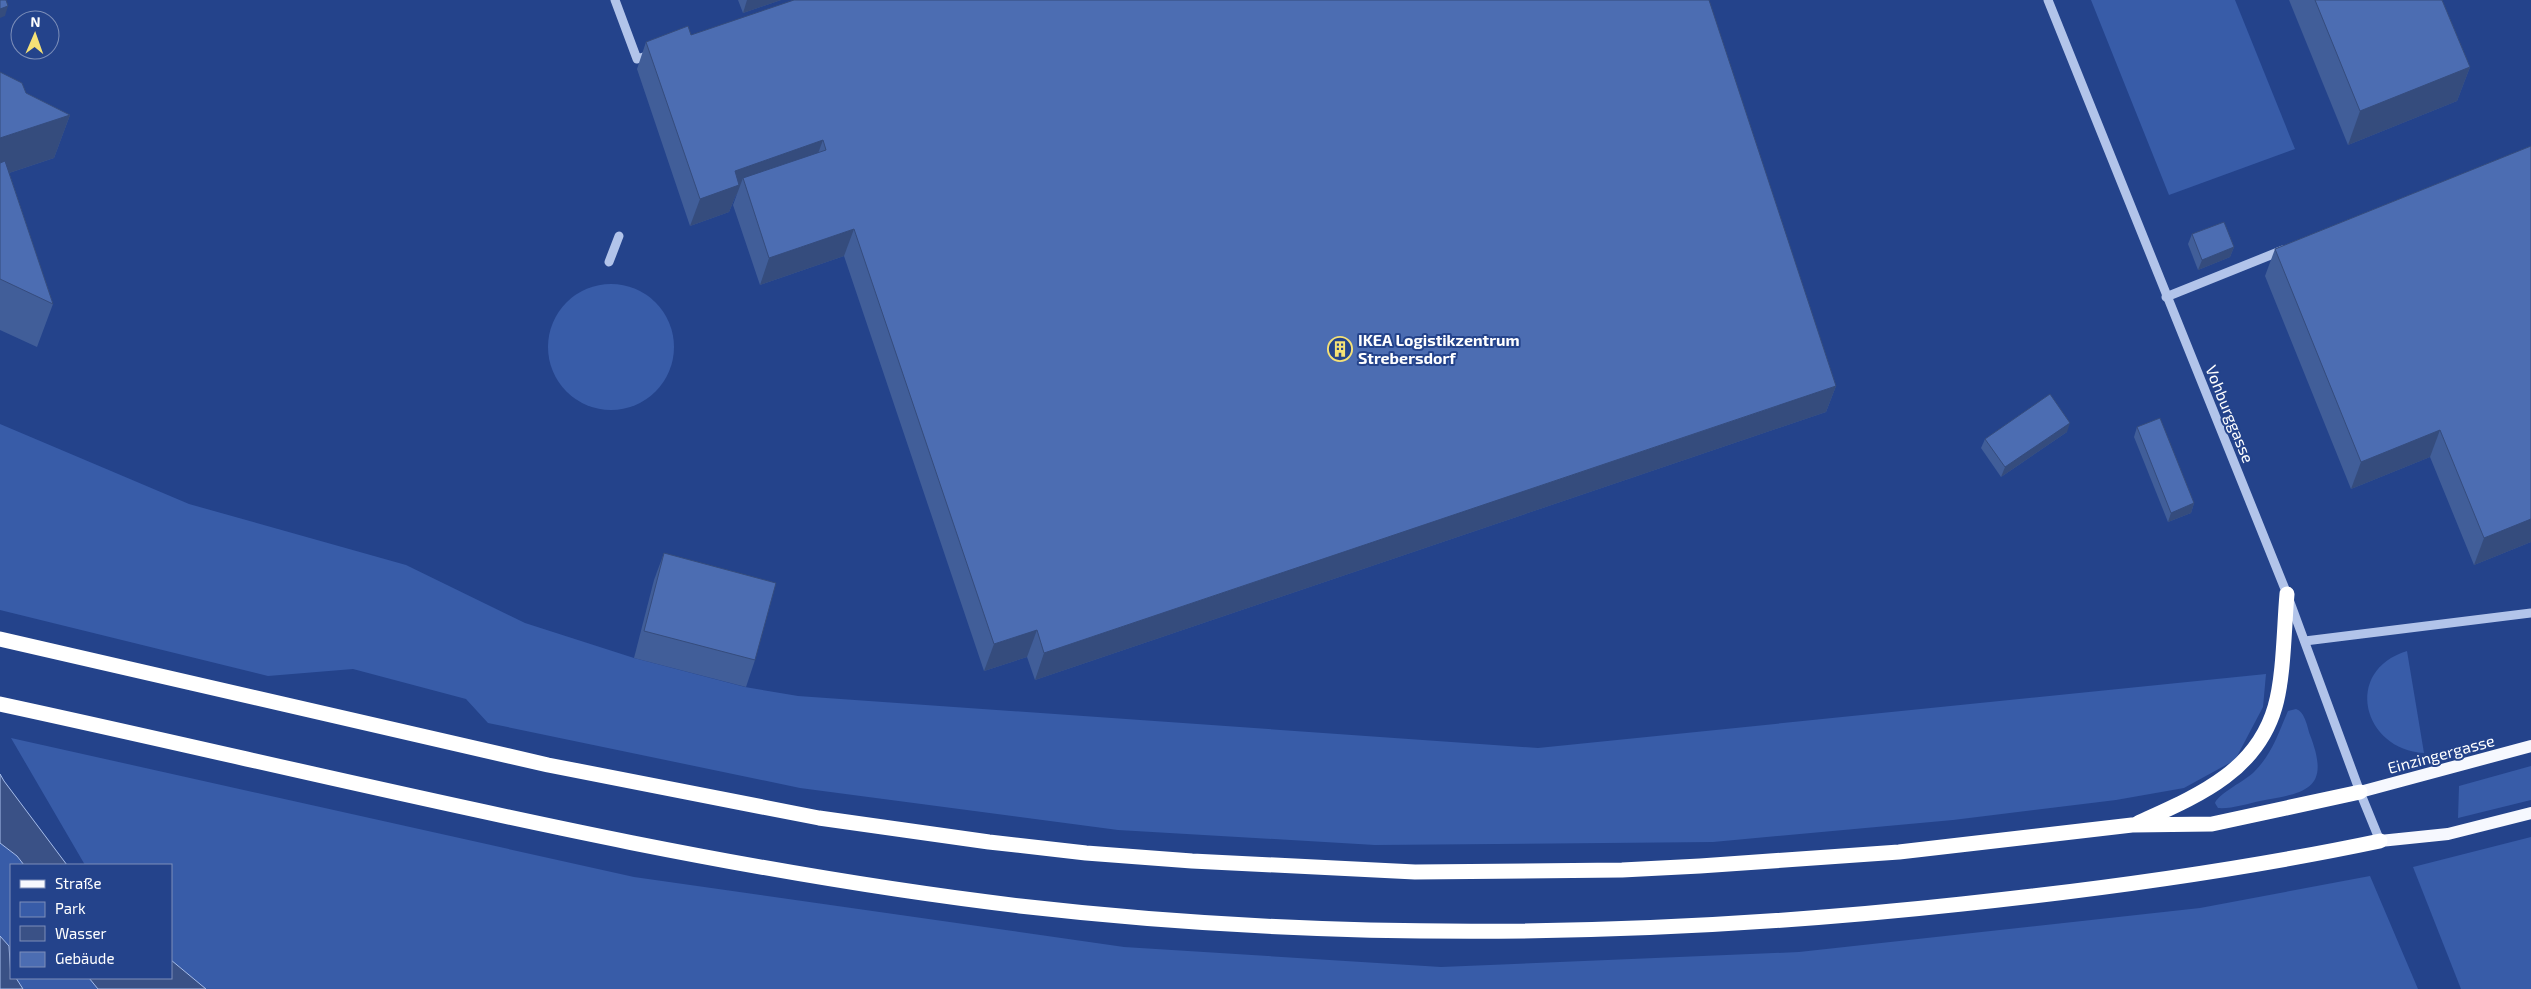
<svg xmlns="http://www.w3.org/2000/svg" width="2531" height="989" font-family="'Exo 2',sans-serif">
<rect width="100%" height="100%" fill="#24438b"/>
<g fill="#385ca8">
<path d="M2091 0H2235L2295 149 2169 195Z"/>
<circle cx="611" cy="347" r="63"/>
<path d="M0 424 189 504 406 565 525 623 634 658 745 687 798 696 1538 748 2266 674 2263 707 2235 760 2184 788 2116 800 1953 820 1713 842 1375 845 1118 830 800 788 488 723 466 699 353 669 268 676 0 610Z"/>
<path d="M2407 651 2424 753C2363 750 2342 671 2407 651Z"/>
<path d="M2296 709C2305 712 2307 726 2310 735 2331 789 2307 793 2260 801 2247 804 2231 809 2218 808L2215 803C2219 793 2245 781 2254 772 2272 754 2278 734 2288 711Z"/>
<path d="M11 738 634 877 1124 947 1441 967 1799 952 2200 908 2370 876 2418 989H206L171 960V865H85Z"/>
<path d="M2531 766V800L2458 818 2459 786Z"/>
<path d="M2531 837V989H2461L2413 867Z"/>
<path d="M0 843 17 856 24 865H11V957L9 946 0 936Z"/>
<path d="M16 978H89L98 989H23Z"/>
</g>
<g fill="#3a5186" stroke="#a6bdeb">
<path d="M0 774 4 781 67 865H24L17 856 0 843Z"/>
<path d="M0 936 9 946 11 978H16L23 989H0Z"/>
<path d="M171 960 206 989H98L89 978H171Z"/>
</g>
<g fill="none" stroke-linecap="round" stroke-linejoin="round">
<g stroke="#b2c4ea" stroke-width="9">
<path d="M615 0 637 59 650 55"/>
<path d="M2048 0 2287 594 2360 792 2380 841"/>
<path d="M609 262 619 236"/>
<path d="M2166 297 2283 250"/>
<path d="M2305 641 2531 613"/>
</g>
<g stroke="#f6f8fe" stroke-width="12">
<path d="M2360 792 2531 746"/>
<path d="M2380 841 2448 834 2531 813"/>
</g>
<g stroke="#fff" stroke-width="15">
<path d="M0 639 548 765 819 818 989 842 1086 853 1192 861 1415 872 1622 870 1700 866 1899 852 2132 825 2212 824 2360 792"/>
<path d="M0 704C339 777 675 865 1020 906 1334 942 1649 938 1962 904 2103 889 2242 870 2380 841"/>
<path d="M2138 823C2195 797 2256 773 2275 707 2284 676 2284 627 2287 594"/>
</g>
</g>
<g fill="#415e99">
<path d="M738 0H781L743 13Z"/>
<path d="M2289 0H2442L2470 67 2457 101 2348 145Z"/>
<path d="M691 35 1836 386 1826 412 1035 680 1027 657 984 671 844 256 760 285 733 205 737 194 736 195 729 212 690 226 637 69 646 42Z"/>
<path d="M0 72 26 93 70 115 54 158 9 173 53 304 37 347 0 330Z"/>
<path d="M2531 146V542L2474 565 2430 457 2351 489 2265 276 2275 249Z"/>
<path d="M2192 234 2234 247 2230 257 2198 270 2188 244Z"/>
<path d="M2137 427 2194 503 2191 513 2168 522 2134 437Z"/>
<path d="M2067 432 2001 477 1981 448 1985 439Z"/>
<path d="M664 553 755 660 746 687 634 658 654 580Z"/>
</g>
<g fill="#354c7d">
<path d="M747 0H781L743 13Z"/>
<path d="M8 6 5 16 0 18V9Z"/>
<path d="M2470 67 2457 101 2348 145 2360 111Z"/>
<path d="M70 115 54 158 0 176V138Z"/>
<path d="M823 140 813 167 743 178 737 194 736 195 729 212 690 226 700 199 735 171Z"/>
<path d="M854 229 844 256 760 285 769 258Z"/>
<path d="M2234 247 2230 257 2198 270 2202 260Z"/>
<path d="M1836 386 1826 412 1035 680 1044 653Z"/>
<path d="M2070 423 2067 432 2001 477 2005 467Z"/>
<path d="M2440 430 2430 457 2351 489 2361 462Z"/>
<path d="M2194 503 2191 513 2168 522 2171 513Z"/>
<path d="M2531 519V542L2474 565 2484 538Z"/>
<path d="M1037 630 1027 657 984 671 994 644Z"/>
</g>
<g fill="#4c6db2" stroke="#354c7d">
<path d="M0 0H6L8 6 0 9Z"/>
<path d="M794 0H1709L1836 386 1044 653 1037 630 994 644 854 229 769 258 743 178 826 150 823 140 735 171 739 185 700 199 646 42 688 26 691 35Z"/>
<path d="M2315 0H2442L2470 67 2360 111Z"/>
<path d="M0 72 22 83 26 93 70 115 0 138Z"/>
<path d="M2531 146V519L2484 538 2440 430 2361 462 2275 249Z"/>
<path d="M5 161 53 304 0 279V163Z"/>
<path d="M2224 222 2234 247 2202 260 2192 234Z"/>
<path d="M2050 394 2070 423 2005 467 1985 439Z"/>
<path d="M2160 418 2194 503 2171 513 2137 427Z"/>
<path d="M664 553 776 583 755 660 644 631Z"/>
</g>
<defs>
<symbol id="building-ring" viewBox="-11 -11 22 22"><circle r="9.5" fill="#24438b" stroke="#f5e176" stroke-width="1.5"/><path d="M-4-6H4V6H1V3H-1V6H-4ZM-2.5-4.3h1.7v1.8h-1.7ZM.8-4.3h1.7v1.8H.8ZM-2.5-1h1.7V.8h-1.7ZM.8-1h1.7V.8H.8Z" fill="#f5e176"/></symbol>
</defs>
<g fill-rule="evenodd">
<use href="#building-ring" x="1326" y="335" width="28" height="28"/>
</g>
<g text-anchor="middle" stroke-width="4" stroke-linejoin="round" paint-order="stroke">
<g font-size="16" font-weight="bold" fill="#fff" stroke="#24438b" text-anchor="start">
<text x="1358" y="346">IKEA Logistikzentrum<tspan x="1358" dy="18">Strebersdorf</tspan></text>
</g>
<g font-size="16" fill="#fff" stroke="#24438b">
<text transform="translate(2230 414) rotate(68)" y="6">Vohburggasse</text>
<text transform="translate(2441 754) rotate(-15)" y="6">Einzingergasse</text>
</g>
</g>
<rect x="10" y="864" width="162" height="115" fill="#24438b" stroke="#7c8eb9"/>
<rect x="20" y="880" width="25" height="8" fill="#f6f8fe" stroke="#7c8eb9"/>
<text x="55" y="889" font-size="15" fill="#ffffff">Straße</text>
<rect x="20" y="902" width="25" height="15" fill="#385ca8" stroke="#7c8eb9"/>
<text x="55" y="914" font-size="15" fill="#ffffff">Park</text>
<rect x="20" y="926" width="25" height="15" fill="#3a5186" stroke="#7c8eb9"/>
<text x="55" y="939" font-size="15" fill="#ffffff">Wasser</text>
<rect x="20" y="952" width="25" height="15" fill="#4c6db2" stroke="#7c8eb9"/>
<text x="55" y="964" font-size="15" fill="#ffffff">Gebäude</text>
<g transform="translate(35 35) rotate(2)"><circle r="24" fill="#24438b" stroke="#7c8eb9"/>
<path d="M0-4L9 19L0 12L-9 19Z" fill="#f5e176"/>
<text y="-8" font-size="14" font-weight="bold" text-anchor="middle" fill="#ffffff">N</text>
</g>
</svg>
